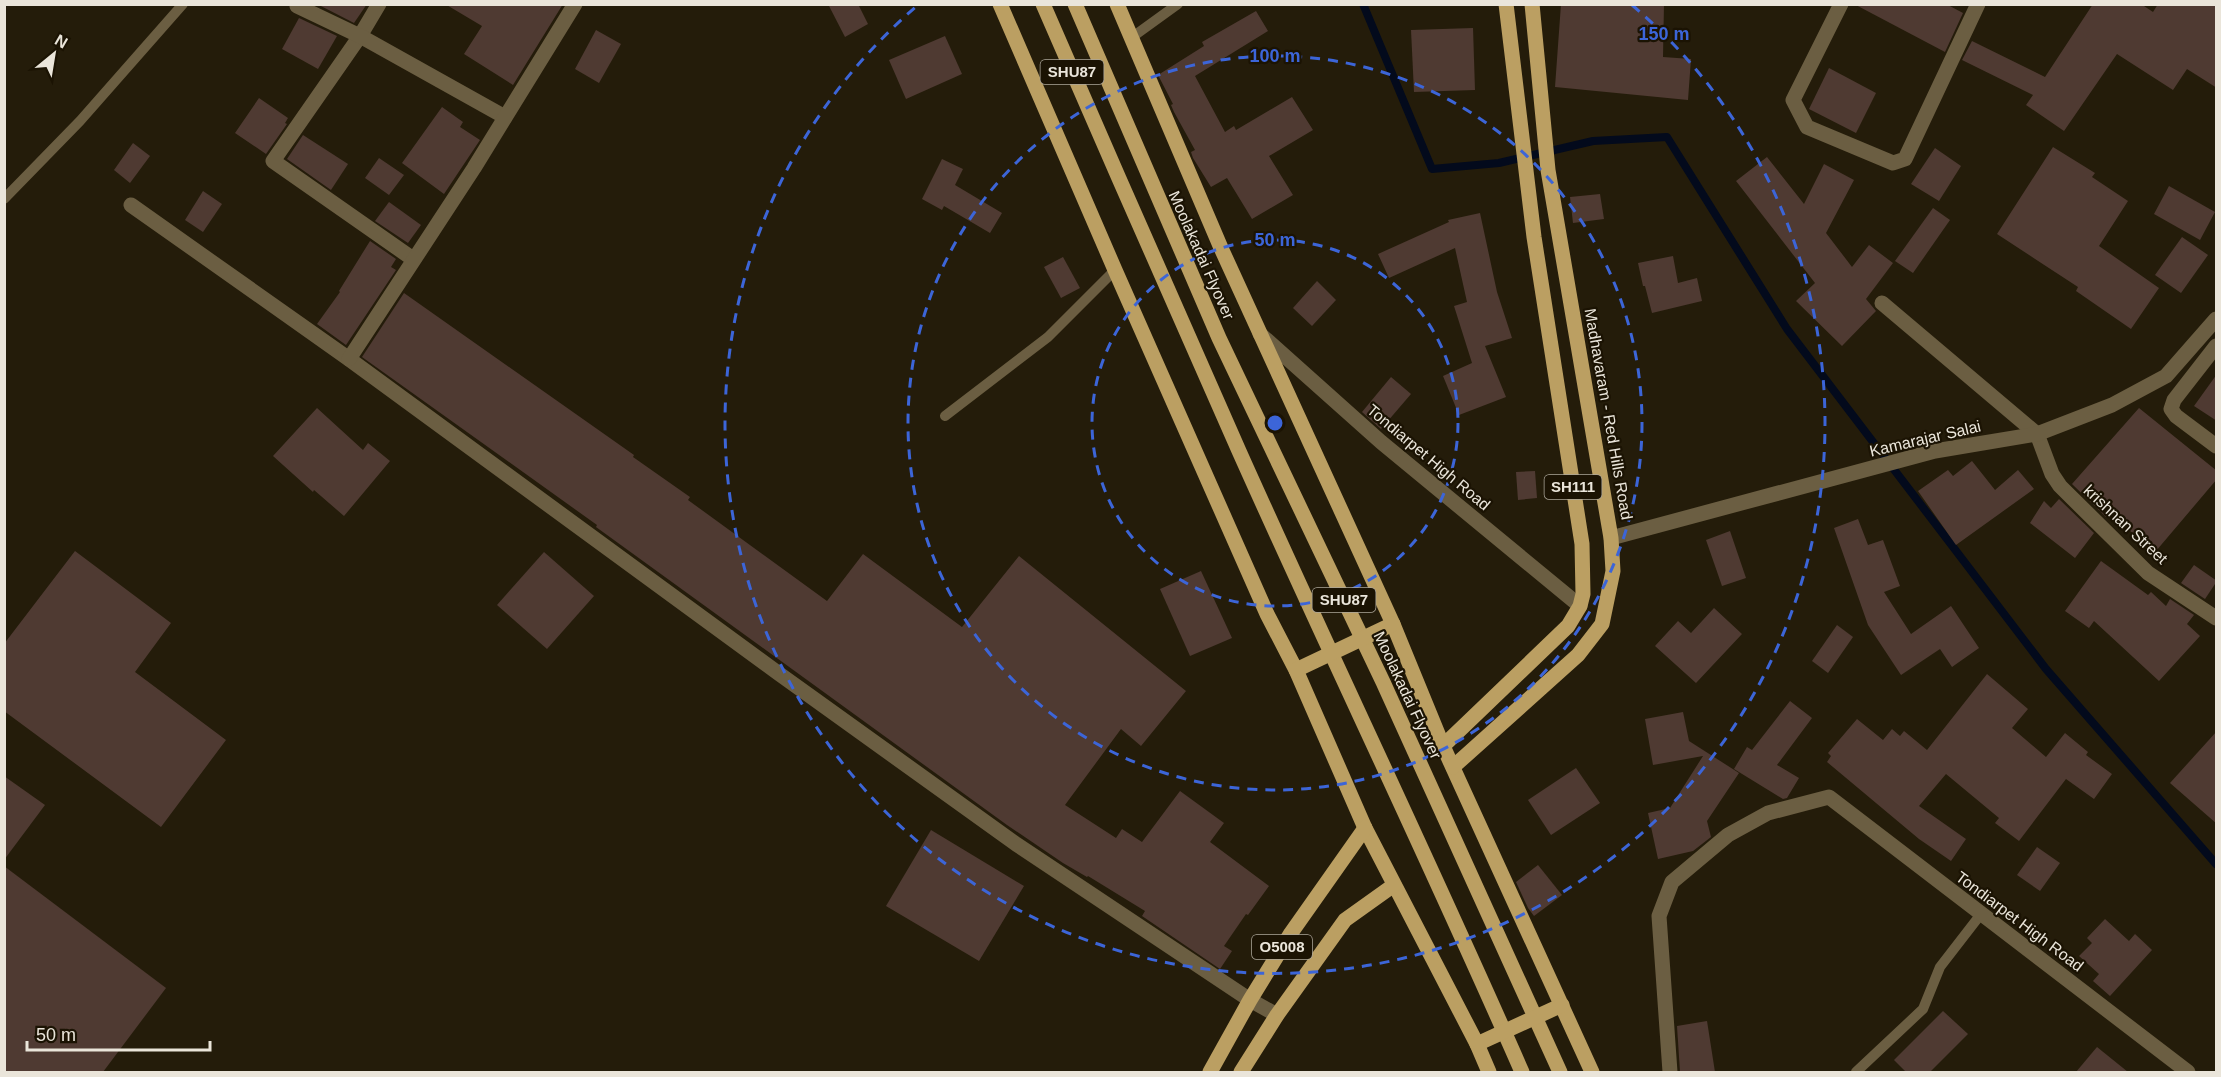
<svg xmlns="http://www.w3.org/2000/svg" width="2221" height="1077" font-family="Arial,sans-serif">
<rect width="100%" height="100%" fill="#241c0a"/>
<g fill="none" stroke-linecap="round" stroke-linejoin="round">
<path stroke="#030a1c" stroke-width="8" d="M1363 4 1432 169 1499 163 1593 141 1667 137 1787 329 2046 669 2216 864"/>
</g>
<g fill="#4f3a32">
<path d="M317 4H367L354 23Z"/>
<path d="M445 4H563L513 85 464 54 482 26Z"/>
<path d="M828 4H858L868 24 845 37Z"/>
<path d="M1561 4H1664L1663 57 1691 59 1688 100 1555 87Z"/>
<path d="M1854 4H1946L1963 13 1945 52Z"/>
<path d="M2093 4H2141L2153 12 2158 4H2217V88L2187 69 2173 90 2117 54 2064 131 2026 105 2033 95 1962 60 1972 41 2045 77Z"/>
<path d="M1256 11 1268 31 1195 76 1225 132 1234 126 1236 130 1292 97 1313 130 1269 156 1293 195 1252 219 1227 178 1211 187 1193 158 1191 152 1195 150 1174 112 1171 105 1173 104 1158 75 1204 46 1202 42Z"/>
<path d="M299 18 337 36 318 69 282 49Z"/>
<path d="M1473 28 1475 90 1414 92 1411 30Z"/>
<path d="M596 30 621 44 599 83 575 69Z"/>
<path d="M945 36 962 74 906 99 889 60Z"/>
<path d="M1829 68 1876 93 1856 133 1809 109Z"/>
<path d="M259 98 288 118 285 123 287 124 266 154 235 133Z"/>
<path d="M442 107 463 122 460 127 480 140 444 194 402 163Z"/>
<path d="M303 135 348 164 331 190 287 159Z"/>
<path d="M133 143 150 156 130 183 114 170Z"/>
<path d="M2053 147 2095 173 2092 177 2128 201 2099 246 2159 288 2131 329 2076 291 2078 287 1997 234Z"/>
<path d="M1935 148 1961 166 1939 201 1911 184Z"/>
<path d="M1767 157 1804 204 1824 164 1854 180 1826 233 1852 267 1869 245 1893 263 1866 299 1876 311 1842 346 1796 301 1815 283 1736 181Z"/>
<path d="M379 158 404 175 389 195 365 178Z"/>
<path d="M942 159 963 169 955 185 1002 213 990 233 944 206 942 210 922 199Z"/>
<path d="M2169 186 2215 212 2200 240 2154 214Z"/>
<path d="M203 191 222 204 203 232 185 220Z"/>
<path d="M1600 194 1604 219 1573 223 1570 197Z"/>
<path d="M389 202 421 225 408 243 375 221Z"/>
<path d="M1933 208 1950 220 1913 273 1895 261Z"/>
<path d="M1480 213 1497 292 1512 338 1485 346 1506 397 1459 415 1443 376 1472 363 1454 306 1467 302 1455 248 1389 278 1378 254 1449 222 1448 220Z"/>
<path d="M2182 237 2208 255 2181 293 2155 275Z"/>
<path d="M370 241 396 259 391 267 396 270 346 345 317 324 340 292 339 291Z"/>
<path d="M1673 256 1678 283 1697 278 1702 301 1652 313 1645 286H1643L1638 263Z"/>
<path d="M1063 257 1080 288 1061 298 1044 267Z"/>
<path d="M1317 281 1336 300 1312 326 1293 308Z"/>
<path d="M404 293 634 455 633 457 690 497 688 500 827 601 863 554 962 627 1019 556 1186 691 1141 746 1121 729 1065 805 1116 838 1122 829 1142 842 1180 791 1224 823 1210 842 1269 886 1248 915 1246 914 1224 946 1232 951 1220 969 1142 916 1145 911 1088 876 1087 877 1063 863 1007 825 596 527 597 525 362 357Z"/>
<path d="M2217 374V421L2194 406Z"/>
<path d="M1391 377 1411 394 1381 429 1362 412Z"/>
<path d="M317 408 363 450 368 443 390 461 344 516 314 490 313 492 273 456Z"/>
<path d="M2139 408 2217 471V479L2156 551 2108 514 2106 517 2072 484Z"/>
<path d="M1972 461 1995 490 2018 470 2034 489 1956 545 1918 491 1948 470 1953 476Z"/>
<path d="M1535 471 1537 498 1518 500 1516 472Z"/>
<path d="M2059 499 2094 533 2075 558 2030 523 2044 501 2051 508Z"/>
<path d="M1858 519 1868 545 1883 540 1900 586 1884 592 1911 634 1951 606 1979 648 1952 667 1940 649 1901 675 1868 625 1834 528Z"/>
<path d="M1730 531 1746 578 1722 586 1706 540Z"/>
<path d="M75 551 171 623 135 672 226 740 161 827 4 711V644Z"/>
<path d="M544 552 594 596 547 649 497 605Z"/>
<path d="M2101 561 2148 595 2151 592 2166 606 2170 599 2194 615 2187 624 2200 636 2159 681 2094 621 2089 628 2065 611Z"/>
<path d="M2194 565 2217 581 2205 599 2181 583Z"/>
<path d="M1201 571 1232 638 1190 656 1160 589Z"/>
<path d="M1714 608 1742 634 1696 683 1655 646 1678 621 1691 633Z"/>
<path d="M1837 625 1853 637 1828 673 1812 661Z"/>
<path d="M1987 674 2028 709 2012 728 2046 757 2065 733 2088 752 2086 755 2112 774 2094 799 2066 779 2019 841 1995 823 1999 818 1946 774 1919 806 1966 839 1951 861 1919 839 1827 762 1831 756 1828 753 1857 719 1883 740 1892 729 1900 736 1904 731 1927 750Z"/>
<path d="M1790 701 1812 718 1777 765 1799 778 1787 798 1783 799 1734 769 1747 747 1752 750Z"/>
<path d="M1683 712 1689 741 1739 773 1707 821 1711 837 1693 851 1658 859 1648 813 1670 808 1703 756 1653 765 1645 719Z"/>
<path d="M2217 731V824L2170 783Z"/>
<path d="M1576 768 1600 803 1551 835 1528 800Z"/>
<path d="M4 776 45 805 4 860Z"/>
<path d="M931 830 1024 886 979 961 886 906Z"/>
<path d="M2037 847 2060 863 2040 891 2017 875Z"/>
<path d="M1538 865 1562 895 1534 916 1528 908 1516 882Z"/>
<path d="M4 866 166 988 103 1072H4Z"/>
<path d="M2105 919 2129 941 2135 934 2152 950 2110 996 2093 981 2099 974 2079 956 2092 943 2087 938Z"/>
<path d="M1943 1011 1968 1034 1930 1072H1906L1894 1060Z"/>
<path d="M1707 1021 1715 1072H1680L1677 1026Z"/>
<path d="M2097 1047 2128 1072H2076Z"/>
</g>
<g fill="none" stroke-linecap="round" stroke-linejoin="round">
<g stroke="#6b5e42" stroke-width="10">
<path d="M1131 38 1178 4"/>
<path d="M4 199 80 121 183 4"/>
<path d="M945 416 1048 337 1115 270"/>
<path d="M1856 1072 1923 1009 1940 967 1981 914"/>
</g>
<g stroke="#6b5e42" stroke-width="15">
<path d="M379 4 360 36 273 161 413 259"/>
<path d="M1841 4 1793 100 1807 127 1893 163 1905 159 1978 4"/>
<path d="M297 6 360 36 505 117"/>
<path d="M131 205 349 359 778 673 1016 844 1250 1000 1277 1015"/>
<path d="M1882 303 2037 434 2052 474 2060 486 2148 573 2216 618"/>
<path d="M1260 334 1381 442 1580 606"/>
<path d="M2216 346 2174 400 2171 409 2176 416 2216 446"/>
<path d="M349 359 474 168 575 4"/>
</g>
<g stroke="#6b5e42" stroke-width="15">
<path d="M1611 538 1935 451 2037 434 2112 405 2166 376 2216 319"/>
<path d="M1670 1072 1659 916 1672 882 1728 835 1768 813 1829 797 2188 1072"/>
</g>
<g stroke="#bb9f62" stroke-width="15">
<path d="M1000 4 1115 270 1267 614 1296 670 1365 828 1477 1044 1489 1072"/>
<path d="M1043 4C1108 153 1173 303 1239 451 1332 659 1431 864 1522 1072"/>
<path d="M1075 4 1219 338 1383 682 1560 1072"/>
<path d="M1117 4 1221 248 1393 624 1443 746 1592 1072"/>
<path d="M1296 670 1393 624"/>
<path d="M1443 746 1568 626 1580 606 1583 594 1582 544 1534 237 1506 4"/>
<path d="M1453 767 1578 655 1602 624 1613 571 1611 538 1548 170 1532 4"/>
<path d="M1477 1044 1562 1005"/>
<path d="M1210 1072 1250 1000 1291 933 1365 828"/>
<path d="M1241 1072 1277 1015 1345 920 1394 885"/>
</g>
</g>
<g fill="none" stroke="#3c65d8" stroke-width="3" stroke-dasharray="10 8">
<circle cx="1275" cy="423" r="183"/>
<circle cx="1275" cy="423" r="367"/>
<path d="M1632 5A550 550 0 1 1 918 5"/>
</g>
<g text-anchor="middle" stroke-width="4.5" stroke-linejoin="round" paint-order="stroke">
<g fill="#1b1303" stroke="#aca69a" stroke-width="1.5">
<rect x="1040.5" y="60" width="63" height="24" rx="4.5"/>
<rect x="1544.5" y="475" width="57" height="24" rx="4.5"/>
<rect x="1312.5" y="588" width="63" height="24" rx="4.5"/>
<rect x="1252" y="935" width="60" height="24" rx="4.5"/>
</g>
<g font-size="15" font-weight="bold" fill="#eae5da">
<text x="1072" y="77">SHU87</text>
<text x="1573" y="492">SH111</text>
<text x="1344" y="605">SHU87</text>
<text x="1282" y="952">O5008</text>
</g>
<g font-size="16" fill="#eae5da" stroke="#1b1303">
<text transform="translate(1202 255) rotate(66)" y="6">Moolakadai Flyover</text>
<text transform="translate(1609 414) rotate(80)" y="6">Madhavaram - Red Hills Road</text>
<text transform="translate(1925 438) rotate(-13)" y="6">Kamarajar Salai</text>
<text transform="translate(1429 457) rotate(40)" y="6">Tondiarpet High Road</text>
<text transform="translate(2126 524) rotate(43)" y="6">krishnan Street</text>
<text transform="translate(1408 695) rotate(65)" y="6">Moolakadai Flyover</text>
<text transform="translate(2020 921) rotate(37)" y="6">Tondiarpet High Road</text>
</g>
</g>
<circle cx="1275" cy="423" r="9" fill="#3c65d8" stroke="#1b1303" stroke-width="3"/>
<g font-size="18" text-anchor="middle" font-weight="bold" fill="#3c65d8" stroke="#1b1303" stroke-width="4.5" stroke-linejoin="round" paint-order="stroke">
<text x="1664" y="40">150 m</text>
<text x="1275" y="62">100 m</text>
<text x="1275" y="246">50 m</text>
</g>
<rect width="2221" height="1077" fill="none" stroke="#eae5da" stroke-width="12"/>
<g transform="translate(54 54) rotate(30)" stroke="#1b1303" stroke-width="4.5" paint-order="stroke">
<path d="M0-4.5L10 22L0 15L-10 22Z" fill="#eae5da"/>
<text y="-9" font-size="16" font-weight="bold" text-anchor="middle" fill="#eae5da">N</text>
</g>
<path d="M27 1041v9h183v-9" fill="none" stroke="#eae5da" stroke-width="3"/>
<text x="36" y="1041" font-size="18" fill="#eae5da" stroke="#1b1303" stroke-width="4.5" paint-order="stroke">50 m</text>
</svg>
